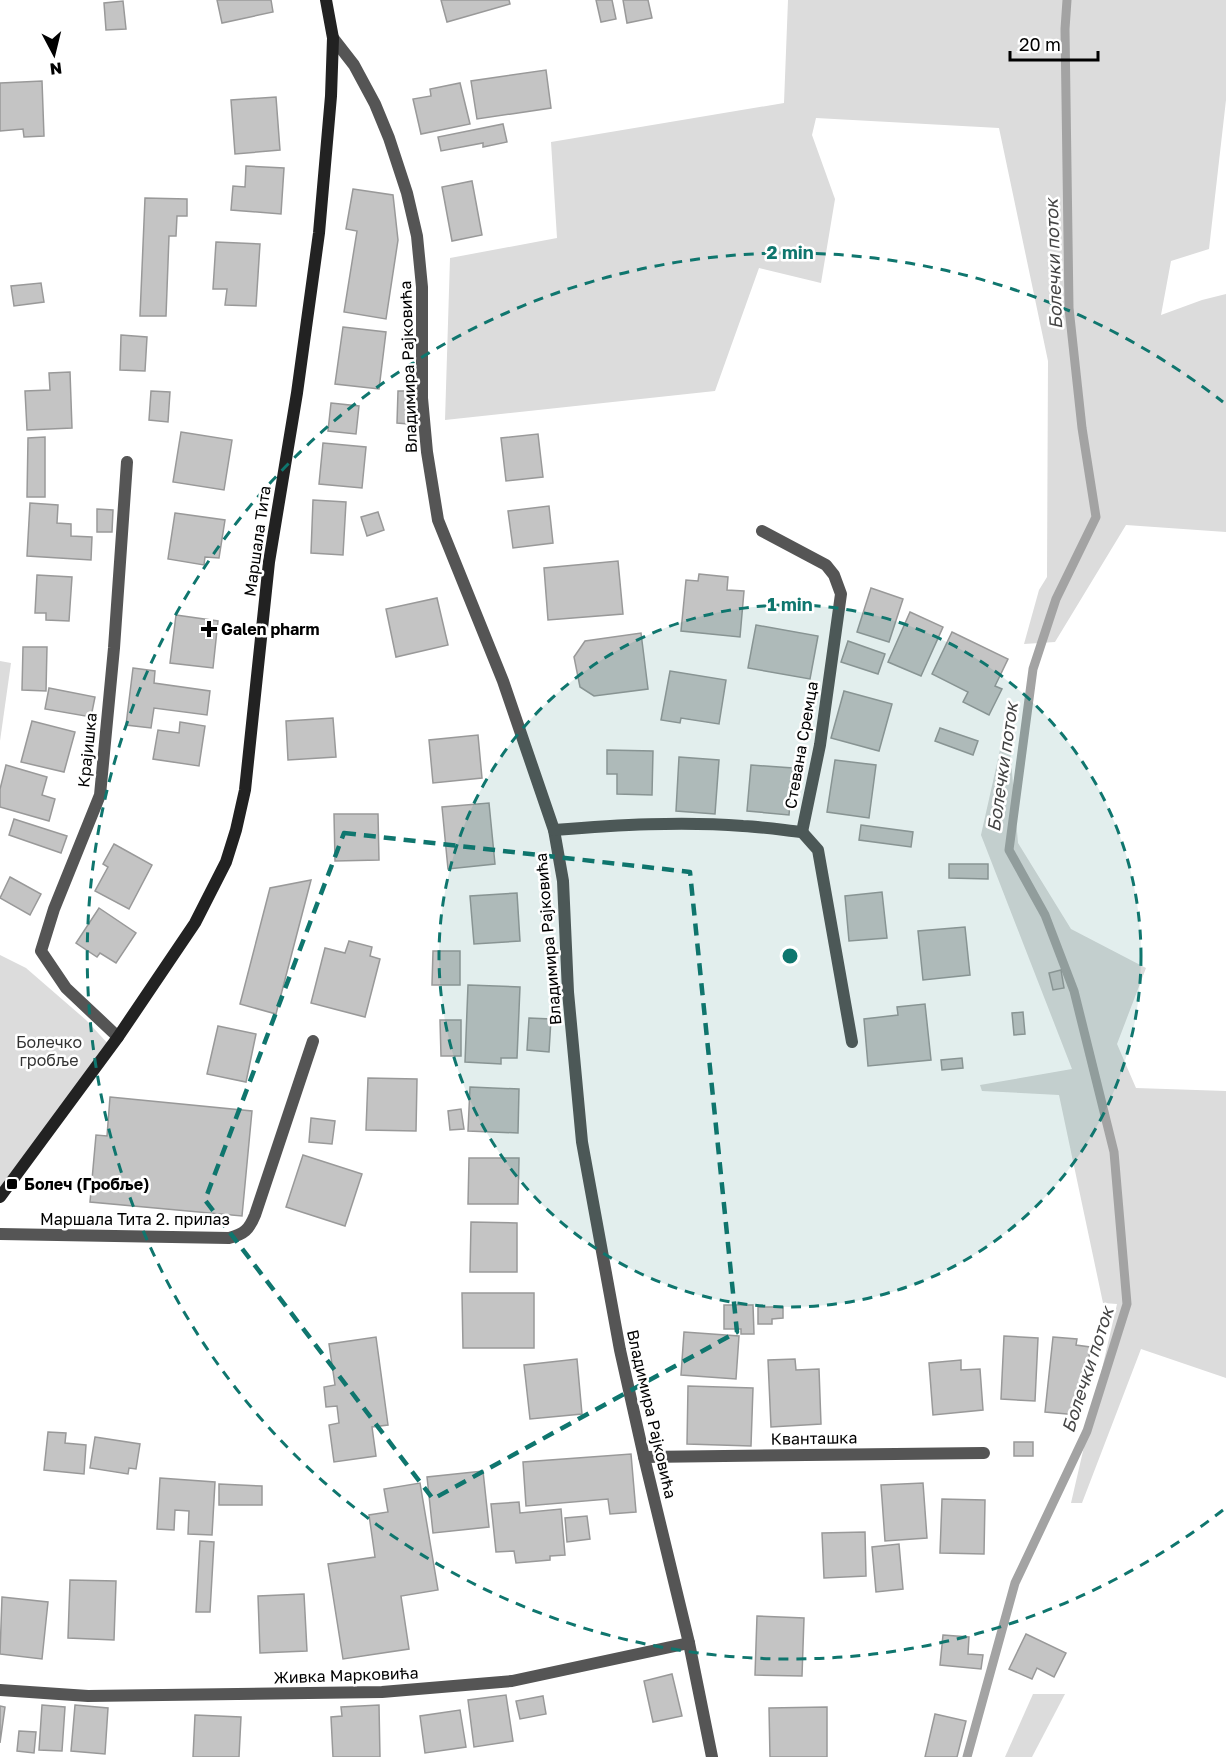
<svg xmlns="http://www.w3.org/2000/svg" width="1226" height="1757" font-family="'Golos Text',sans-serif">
<rect width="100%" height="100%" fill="#fff"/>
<g fill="#dcdcdc">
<path d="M788 0H1226V100L1209 249 1171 261 1161 315 1202 300 1226 294V532L1126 525 1055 642 1024 644 1039 590 1047 577 1048 361 999 128 816 118 812 135 835 199 821 283 759 268 715 391 445 420 450 258 557 238 551 142 784 103Z"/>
<path d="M0 661 11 663 0 741Z"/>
<path d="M1010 749 1018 843 1071 929 1146 968 1117 1044 1136 1088 1226 1091V1378L1141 1349 1082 1503H1071L1117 1304 1103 1303 1059 1095 982 1091 980 1085 1072 1069 981 835 1000 750Z"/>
<path d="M0 955 26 968 86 1020 111 1047 0 1197Z"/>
<path d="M1033 1694H1065L1032 1757H1005Z"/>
</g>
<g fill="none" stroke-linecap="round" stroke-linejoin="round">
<path stroke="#a3a3a3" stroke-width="9" d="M967 1757 1015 1583 1087 1431 1127 1304 1114 1152 1074 991 1045 915 1009 850 1033 669 1056 599 1096 517 1082 428 1069 308 1065 29 1067 0"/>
</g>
<g fill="#c4c4c4" stroke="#999" stroke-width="1.5">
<path d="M217 0H271L273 12 222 23Z"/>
<path d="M441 0H509L510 4 447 22Z"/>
<path d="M596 0H612L616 19 601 22Z"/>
<path d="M623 0H648L652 18 627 23Z"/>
<path d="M123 1 126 29 106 30 104 3Z"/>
<path d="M546 70 551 108 477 119 471 81Z"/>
<path d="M42 81 44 136 24 137 23 129 0 131V83Z"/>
<path d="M460 83 470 124 421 134 413 99 431 96 430 89Z"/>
<path d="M276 97 280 150 235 154 231 100Z"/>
<path d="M503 124 507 142 483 147V143L441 151 438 137Z"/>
<path d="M246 166 284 168 281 214 231 210 233 186 245 187Z"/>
<path d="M472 181 482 235 452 241 442 187Z"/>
<path d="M353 189 393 195 398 240 386 319 344 312 357 231 346 229Z"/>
<path d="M145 198 187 199V216H177L176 236H169L166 316H140Z"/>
<path d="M216 242 260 244 256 306 225 305 227 289H213Z"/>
<path d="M41 283 44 302 14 306 11 286Z"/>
<path d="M343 327 386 332 379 389 335 384Z"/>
<path d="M121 335 147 337 145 371 120 370Z"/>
<path d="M70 372 72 428 27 430 25 391 50 390 49 373Z"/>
<path d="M151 391 170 392 168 422 149 420Z"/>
<path d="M398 391H409L408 424 397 423Z"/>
<path d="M331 403 359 406 356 434 328 431Z"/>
<path d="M181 432 232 440 224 490 173 482Z"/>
<path d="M538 434 543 477 506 481 501 438Z"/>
<path d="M45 437V497H27L28 438Z"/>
<path d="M323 443 366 447 362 488 319 484Z"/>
<path d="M313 500 346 502 343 555 311 553Z"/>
<path d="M30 503 58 505 57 523 71 524V536L92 537 91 560 27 556Z"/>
<path d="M549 506 553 543 513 548 508 511Z"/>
<path d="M97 509 113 510 112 532H97Z"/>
<path d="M378 512 384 530 367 536 361 517Z"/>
<path d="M175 513 225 520 219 558 205 557 204 565 168 559Z"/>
<path d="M618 561 623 614 548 620 544 568Z"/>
<path d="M699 574 728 577 727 590 744 591 740 637 681 631 686 580 698 581Z"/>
<path d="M37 575 72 577 69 621 46 620V613H35Z"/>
<path d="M871 588 903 599 889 642 857 632Z"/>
<path d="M437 598 448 645 396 657 386 609Z"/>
<path d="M910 612 943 627 921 676 888 662Z"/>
<path d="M176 615 218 621 213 668 170 663Z"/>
<path d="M756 625 818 636 810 679 748 668Z"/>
<path d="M952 632 1008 659 995 686 1002 689 989 715 963 702 968 692 932 674Z"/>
<path d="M641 633 648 689 594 696 580 687 574 657 585 641Z"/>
<path d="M848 641 885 654 878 674 841 662Z"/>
<path d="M23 647H47L46 691 22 690Z"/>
<path d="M133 668 155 671 154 683 210 691 207 715 154 708 151 728 126 725Z"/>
<path d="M670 671 726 680 719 724 681 718 680 723 661 720Z"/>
<path d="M49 688 95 697 91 717 45 709Z"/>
<path d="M844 691 892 704 879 751 831 738Z"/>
<path d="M333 718 336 757 288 760 286 721Z"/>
<path d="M32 721 75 732 64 772 21 762Z"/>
<path d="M180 722 205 726 199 766 153 759 158 730 179 733Z"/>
<path d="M940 728 978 741 973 755 935 741Z"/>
<path d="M478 735 482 778 433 783 429 740Z"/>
<path d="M607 750 653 751 652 795 617 794V774H607Z"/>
<path d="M679 757 719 760 715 814 676 811Z"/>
<path d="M835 760 876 765 869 818 827 812Z"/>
<path d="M6 765 47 777 42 795 55 799 49 821 0 807V789Z"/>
<path d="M751 765 793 768 789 815 747 811Z"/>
<path d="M489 803 495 864 448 869 442 807Z"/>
<path d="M334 814H378L379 860 335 861Z"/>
<path d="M14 819 67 836 61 853 9 835Z"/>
<path d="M861 825 913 832 911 847 859 840Z"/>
<path d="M114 844 152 865 129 909 95 891 108 867 103 864Z"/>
<path d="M949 864H988V879L949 878Z"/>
<path d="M10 877 41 894 30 915 0 898Z"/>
<path d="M311 880 276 1014 240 1004 270 888Z"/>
<path d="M882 892 887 938 849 941 845 896Z"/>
<path d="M517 893 520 941 474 944 470 896Z"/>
<path d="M99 908 136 933 116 963 100 953 97 957 76 943Z"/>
<path d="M965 927 970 975 923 980 918 931Z"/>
<path d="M349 941 372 947 370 956 380 959 365 1017 311 1003 325 948 345 953Z"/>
<path d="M433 951H460V985H432Z"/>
<path d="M1061 970 1064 988 1053 990 1049 973Z"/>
<path d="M468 985 520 987 517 1058H501V1064L465 1062Z"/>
<path d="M925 1004 931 1060 868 1066 864 1019 898 1015 897 1007Z"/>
<path d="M1023 1012 1025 1034 1014 1035 1012 1013Z"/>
<path d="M529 1018 551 1019 549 1052 527 1050Z"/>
<path d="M440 1020H461V1056H441Z"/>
<path d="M218 1026 256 1034 246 1082 207 1074Z"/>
<path d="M962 1058 963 1068 942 1070 941 1060Z"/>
<path d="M368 1078 417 1079 416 1131 366 1130Z"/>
<path d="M470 1087 519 1089 518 1133 468 1131Z"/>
<path d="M110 1097 252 1111 242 1216 90 1202 96 1135 107 1136Z"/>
<path d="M461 1109 464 1129 450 1130 448 1111Z"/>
<path d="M311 1118 335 1121 332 1144 309 1142Z"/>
<path d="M303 1155 362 1174 345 1226 286 1207Z"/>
<path d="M469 1158H519L518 1204H468Z"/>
<path d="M471 1222 517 1223V1272H470Z"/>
<path d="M462 1293H534V1348H463Z"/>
<path d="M724 1305H753L754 1334H741V1329H724Z"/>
<path d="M758 1307H783V1318L772 1319V1324H758Z"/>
<path d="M684 1332 739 1336 736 1379 681 1375Z"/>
<path d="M1004 1336 1038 1338 1035 1401 1001 1399Z"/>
<path d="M376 1337 388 1425 372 1427 376 1456 334 1462 329 1425 339 1423 337 1406 326 1407 324 1387 335 1385 329 1344Z"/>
<path d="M1053 1337 1077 1339 1076 1345 1090 1347 1086 1387 1082 1386 1078 1415 1045 1412Z"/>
<path d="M577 1359 582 1414 530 1419 524 1365Z"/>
<path d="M795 1359 796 1370 819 1369 821 1424 771 1427 768 1360Z"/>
<path d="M961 1360V1370L980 1369 983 1410 933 1415 929 1363Z"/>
<path d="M688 1386 753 1388 751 1446 687 1444Z"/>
<path d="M48 1432 66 1433 65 1443 86 1445 84 1474 44 1470Z"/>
<path d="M95 1437 140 1444 136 1469 129 1468 128 1474 90 1468Z"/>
<rect x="1014" y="1442" width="19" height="14"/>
<path d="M631 1454 636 1512 610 1514 608 1499 526 1506 523 1462Z"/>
<path d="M483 1471 489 1527 433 1533 427 1477Z"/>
<path d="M160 1478 215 1482 212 1535 188 1534 189 1511 175 1510 174 1530 157 1529Z"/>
<path d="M420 1483 438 1590 401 1596 409 1649 343 1659 328 1564 375 1557 369 1515 388 1512 384 1489Z"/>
<path d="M923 1483 927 1538 885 1541 881 1485Z"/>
<path d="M219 1484 262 1486V1505H219Z"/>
<path d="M942 1499 985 1500 984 1554 940 1553Z"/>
<path d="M519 1502 520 1513 561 1509 565 1555 550 1556V1560L516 1563 514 1551 496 1552 491 1504Z"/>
<path d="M587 1516 590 1539 567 1542 565 1518Z"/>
<path d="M865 1532 866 1576 824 1578 822 1533Z"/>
<path d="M200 1541 214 1542 210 1612H196Z"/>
<path d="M899 1544 903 1589 876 1592 872 1547Z"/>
<path d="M70 1580 116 1581 114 1640 68 1638Z"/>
<path d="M304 1594 307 1651 260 1653 258 1596Z"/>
<path d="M2 1597 48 1602 42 1659 0 1654Z"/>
<path d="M757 1616 804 1618 802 1676 755 1675Z"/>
<path d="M1026 1634 1066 1653 1054 1677 1037 1668 1032 1679 1009 1669Z"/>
<path d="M943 1635 969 1637 968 1654 983 1655 981 1669 940 1665Z"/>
<path d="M672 1674 682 1716 653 1722 644 1681Z"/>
<path d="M506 1695 513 1741 474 1747 468 1700Z"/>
<path d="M543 1696 546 1714 520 1719 516 1701Z"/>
<path d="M42 1705 65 1707 62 1751 39 1750Z"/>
<path d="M75 1705 108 1708 105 1754 71 1751Z"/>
<path d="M379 1705 380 1757H333L331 1717 342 1716 341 1707Z"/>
<path d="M0 1706 5 1707 0 1743Z"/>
<path d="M827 1707V1757H770L769 1708Z"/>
<path d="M460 1710 466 1747 425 1753 420 1716Z"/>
<path d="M935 1714 966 1721 957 1757H925Z"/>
<path d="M195 1715 241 1717 239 1757H193Z"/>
<path d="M19 1731 36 1732 34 1753 17 1751Z"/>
</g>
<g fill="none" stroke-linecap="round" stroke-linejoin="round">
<g stroke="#555" stroke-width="12">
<path d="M333 38 354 65 375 104 389 138 407 193 417 236 422 287V398L427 452 438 520 503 681 554 830 563 881 568 992 582 1142 620 1350 644 1457 689 1643 712 1757"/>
<path d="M554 830C617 825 680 821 743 826 763 827 783 830 802 832L820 745 841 594 834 575 826 565 762 531"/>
<path d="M802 832 818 850 852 1042"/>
<path d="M118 1037 66 988 41 951 54 909 100 795 114 648 127 462"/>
<path d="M0 1234 229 1238C244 1234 249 1230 255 1215L313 1041"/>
<path d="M644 1457 984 1453"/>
<path d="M0 1690 88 1696 382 1692 512 1681 689 1643"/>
</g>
<path stroke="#222" stroke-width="12" d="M0 1197 118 1037 195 923 226 862 236 830 245 790 269 562 297 393 319 233 331 96 333 38 326 0"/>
</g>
<path fill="none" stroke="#0f766e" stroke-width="4.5" stroke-dasharray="12 8" stroke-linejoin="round" d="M344 833 690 872 737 1332 433 1499 205 1200Z"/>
<circle cx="790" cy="956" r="351" fill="#0f766e" fill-opacity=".12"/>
<g fill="none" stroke="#0f766e" stroke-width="3" stroke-dasharray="10 8">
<circle cx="790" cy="956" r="351"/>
<path d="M1223 1510A703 703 0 1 1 1223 402"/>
</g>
<g fill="#000" stroke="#fff" stroke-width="2">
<path d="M206 620h6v6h6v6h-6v6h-6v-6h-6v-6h6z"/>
<rect x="6" y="1178" width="12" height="12" rx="3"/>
</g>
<g text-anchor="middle" stroke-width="5" stroke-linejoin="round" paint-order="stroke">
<g font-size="16" fill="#000" stroke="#fff">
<text transform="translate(408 367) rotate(-92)" y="6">Владимира Рајковића</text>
<text transform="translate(257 541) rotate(-82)" y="6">Маршала Тита</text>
<text transform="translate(801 745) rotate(-80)" y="6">Стевана Сремца</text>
<text transform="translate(87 750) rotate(-84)" y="6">Крајишка</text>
<text transform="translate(548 939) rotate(-95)" y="6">Владимира Рајковића</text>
<text x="135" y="1225">Маршала Тита 2. прилаз</text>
<text transform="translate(652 1414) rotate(77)" y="6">Владимира Рајковића</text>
<text transform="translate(814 1438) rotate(-1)" y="6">Кванташка</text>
<text transform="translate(346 1675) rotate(-2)" y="6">Живка Марковића</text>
</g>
<g font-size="16" font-weight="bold" fill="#000" stroke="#fff" text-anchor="start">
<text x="221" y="635">Galen pharm</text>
<text x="24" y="1190">Болеч (Гробље)</text>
</g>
<g font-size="16" fill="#333" stroke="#fff">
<text x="49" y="1048">Болечко<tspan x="49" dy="18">гробље</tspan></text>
</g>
<g font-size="18" font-style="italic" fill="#444" stroke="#fff">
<text transform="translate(1054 264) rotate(-92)" y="6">Болечки поток</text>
<text transform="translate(1003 767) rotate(-82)" y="6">Болечки поток</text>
<text transform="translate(1088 1370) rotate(-72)" y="6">Болечки поток</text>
</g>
</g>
<circle cx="790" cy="956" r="9" fill="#0f766e" stroke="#fff" stroke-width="3"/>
<g font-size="18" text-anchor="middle" font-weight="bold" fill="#0f766e" stroke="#fff" stroke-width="5" stroke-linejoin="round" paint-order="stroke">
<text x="790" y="259">2 min</text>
<text x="790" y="611">1 min</text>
</g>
<g transform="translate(54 54) rotate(173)" stroke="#ffffff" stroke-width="4.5" paint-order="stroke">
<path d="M0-4.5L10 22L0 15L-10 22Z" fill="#000000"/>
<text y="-9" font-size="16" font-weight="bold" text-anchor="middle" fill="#000000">N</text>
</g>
<path d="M1010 51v9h88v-9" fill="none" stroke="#000000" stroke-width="3"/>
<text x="1019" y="51" font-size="18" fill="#000000" stroke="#ffffff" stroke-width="4.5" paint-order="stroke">20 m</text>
</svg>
